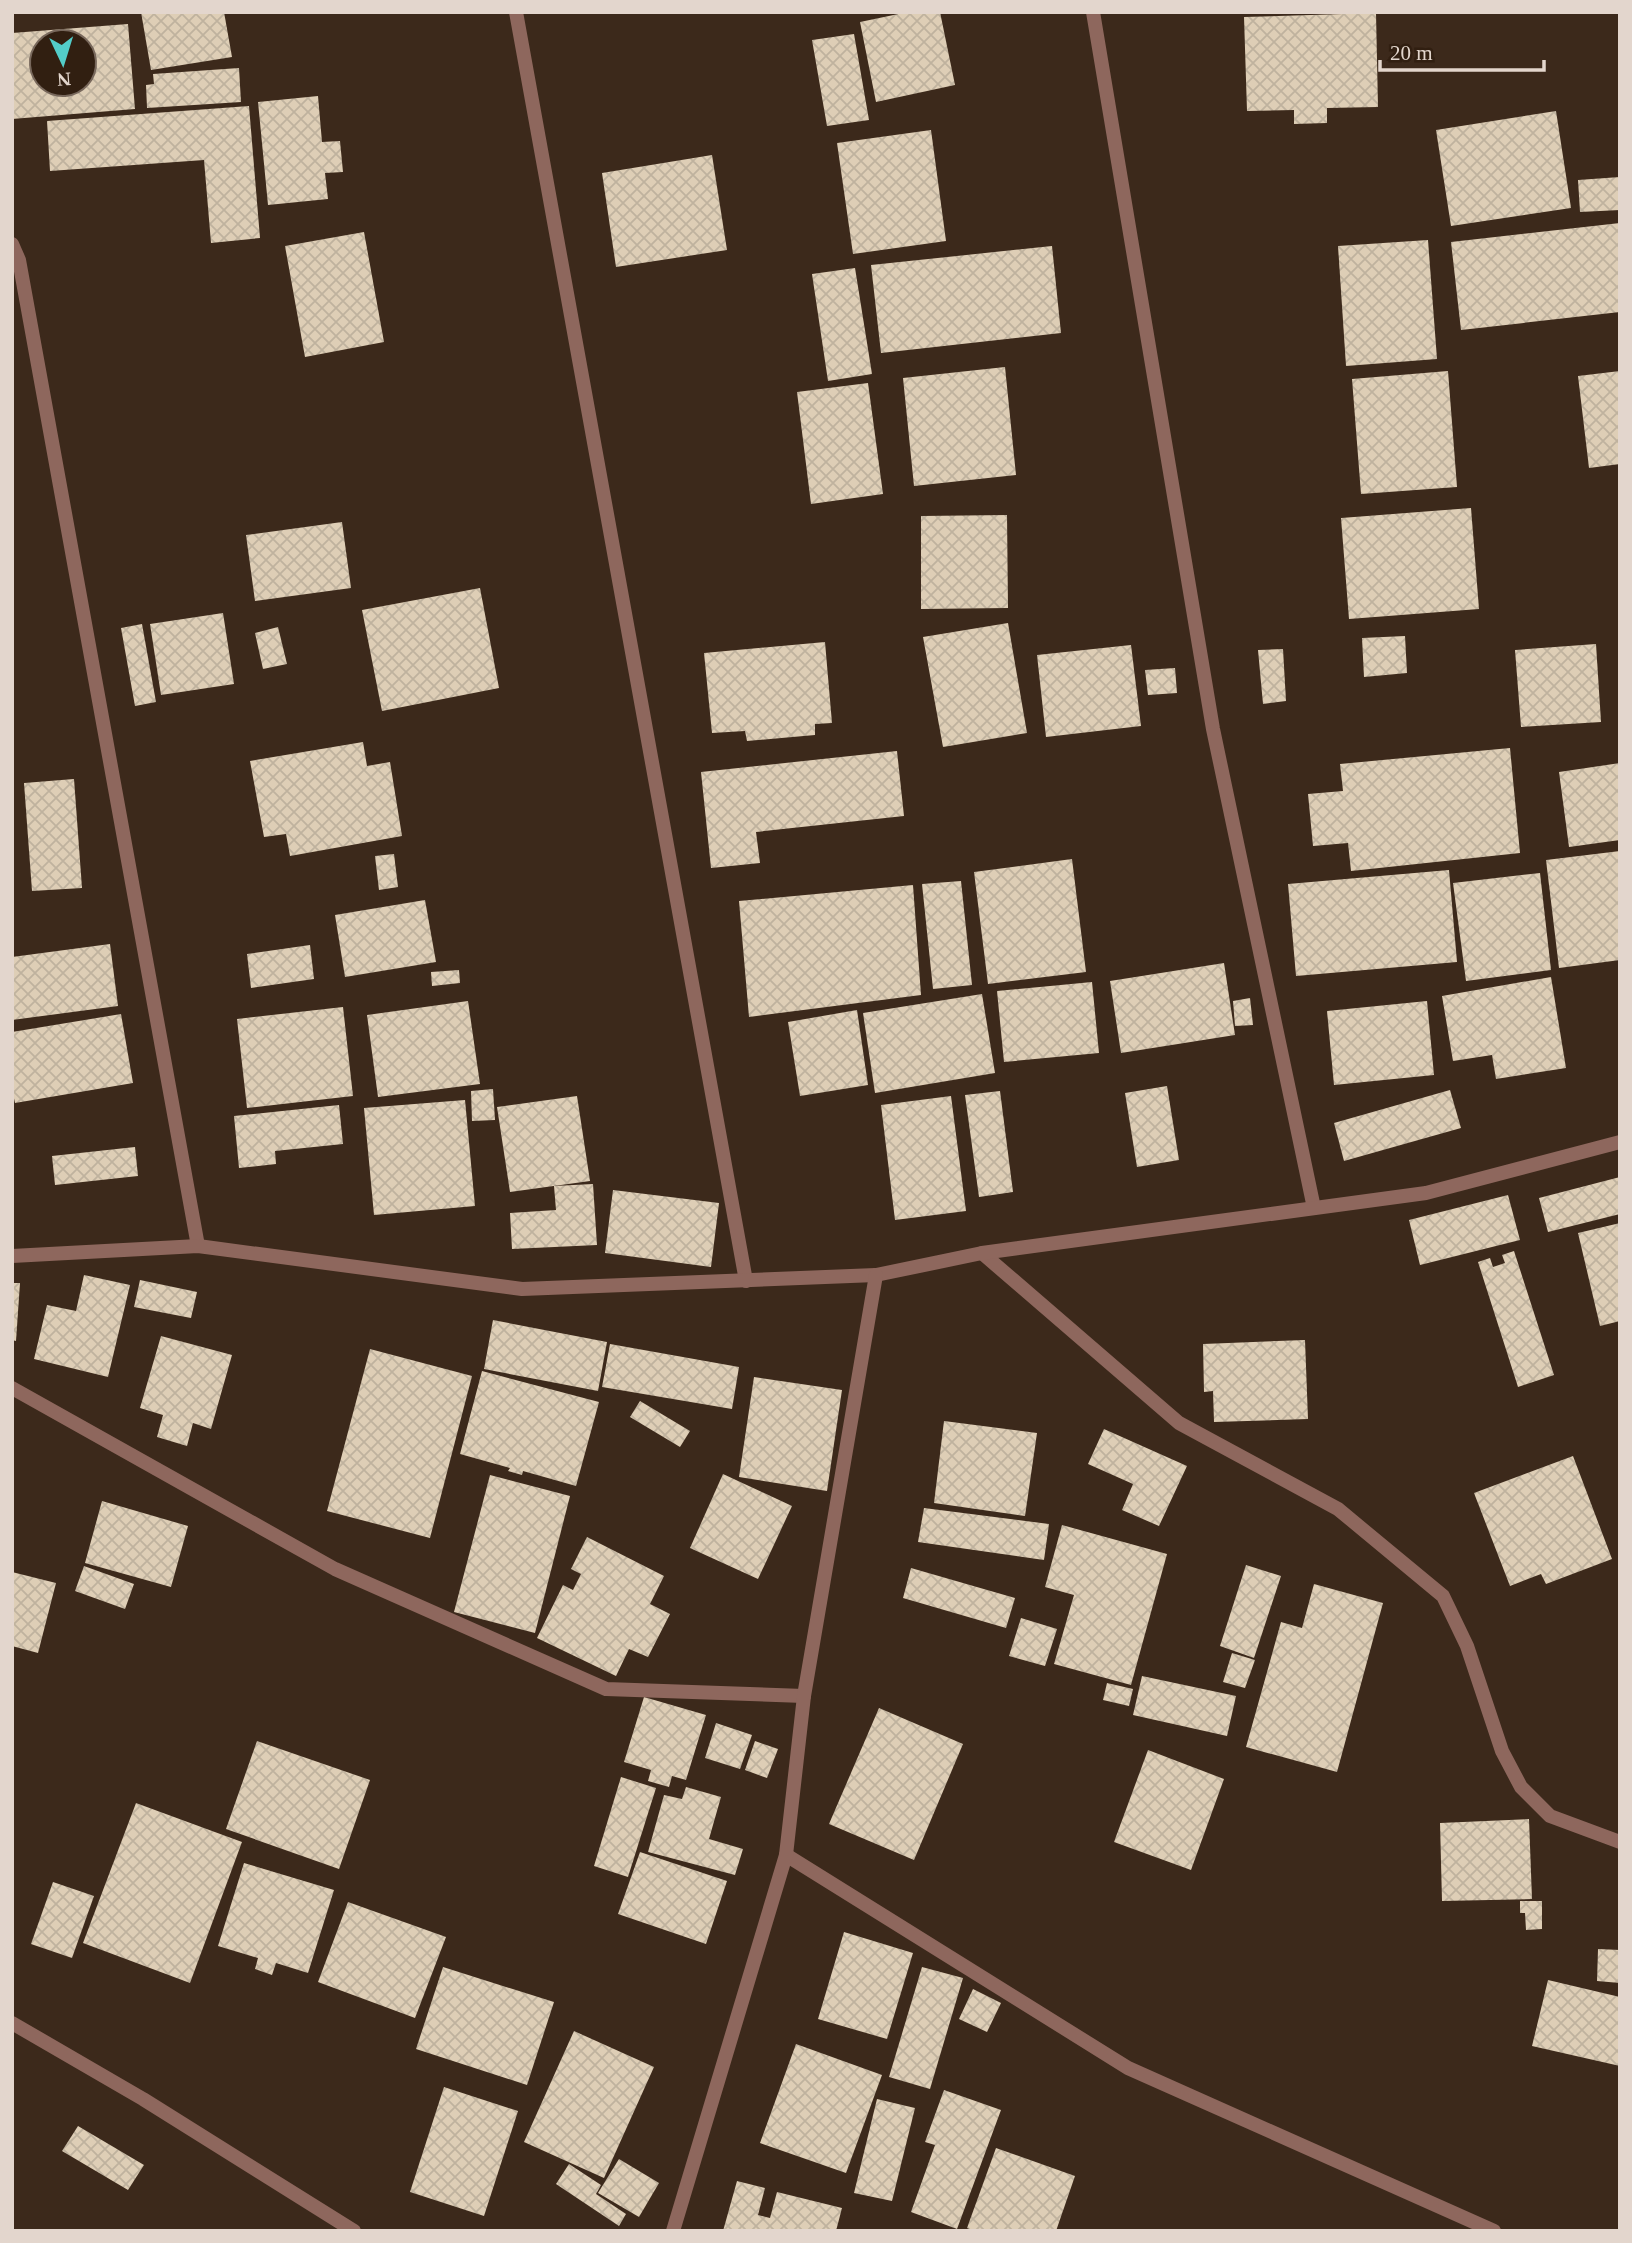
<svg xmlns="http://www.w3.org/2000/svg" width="1632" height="2243" font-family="'Times New Roman',serif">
<defs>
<pattern id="building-cross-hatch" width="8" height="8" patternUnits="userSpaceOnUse" patternTransform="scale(1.75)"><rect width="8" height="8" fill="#deceb6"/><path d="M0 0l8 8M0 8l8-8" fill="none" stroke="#bfb29e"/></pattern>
</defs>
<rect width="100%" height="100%" fill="#3c291b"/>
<g fill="url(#building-cross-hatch)" fill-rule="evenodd">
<path d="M141 12H224L232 57 151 70Z"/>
<path d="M908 12H940L955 85 876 102 860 22Z"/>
<path d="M1376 13 1378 107 1327 108V123L1294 124V110L1247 111 1244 17Z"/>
<path d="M128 24 135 109 12 119V33ZM42 42H84V84H42Z"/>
<path d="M854 34 869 120 827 126 812 40Z"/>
<path d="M239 68 241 102 147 108 146 85 154 84 153 74Z"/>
<path d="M318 96 322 142 340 141 343 172 325 173 328 199 268 205 258 102Z"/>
<path d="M249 106 260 238 211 243 204 160 50 171 47 121Z"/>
<path d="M1556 111 1571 208 1451 226 1436 130Z"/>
<path d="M931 130 946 241 853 254 837 143Z"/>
<path d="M712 155 727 250 616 267 602 173Z"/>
<path d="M1620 177V210L1580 212 1578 180Z"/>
<path d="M1620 223V312L1461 330 1451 242Z"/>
<path d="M364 232 384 342 305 357 285 246Z"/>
<path d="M1428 240 1437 359 1346 366 1338 246Z"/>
<path d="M1052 246 1061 333 881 353 871 265Z"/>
<path d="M855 268 872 374 828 381 812 274Z"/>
<path d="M1005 367 1016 475 914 486 903 378Z"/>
<path d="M1448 371 1457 487 1361 494 1352 379Z"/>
<path d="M1620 371V464L1589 468 1578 376Z"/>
<path d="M868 383 883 494 811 504 797 392Z"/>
<path d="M1471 508 1479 609 1349 619 1341 518Z"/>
<path d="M1007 515 1008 608 921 609V516Z"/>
<path d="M342 522 351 588 255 601 246 535Z"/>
<path d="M480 588 499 688 382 711 362 610Z"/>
<path d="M223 613 234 684 161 695 150 624Z"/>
<path d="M1008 623 1027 733 943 747 923 637Z"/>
<path d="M142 624 156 702 135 706 121 628Z"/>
<path d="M278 627 287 664 263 669 255 633Z"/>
<path d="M1405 636 1407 673 1364 677 1362 638Z"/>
<path d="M825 642 832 723 815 724V735L747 741 745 731 712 733 704 653Z"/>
<path d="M1596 644 1601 722 1521 727 1515 650Z"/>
<path d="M1131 645 1141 726 1046 737 1037 655Z"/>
<path d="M1283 649 1286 701 1263 704 1258 650Z"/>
<path d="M1175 668 1177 693 1148 695 1145 670Z"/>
<path d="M363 742 367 766 390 762 402 836 290 856 286 834 264 837 250 761Z"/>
<path d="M1510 748 1520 853 1351 871 1348 843 1313 846 1308 794 1343 791 1340 764Z"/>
<path d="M897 751 904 816 756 832 760 863 711 868 701 772Z"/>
<path d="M1620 763V840L1569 847 1559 772Z"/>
<path d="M74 779 82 888 32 891 24 783Z"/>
<path d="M1620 851V960L1559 968 1546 860Z"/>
<path d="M394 854 398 887 379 890 375 856Z"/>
<path d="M1072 859 1086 972 988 984 974 872Z"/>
<path d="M1449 870 1457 962 1296 976 1288 884Z"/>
<path d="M1540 873 1551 970 1466 981 1453 883Z"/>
<path d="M961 881 972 985 933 989 922 884Z"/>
<path d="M913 885 921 995 749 1017 739 901Z"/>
<path d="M425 900 436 962 345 977 335 915Z"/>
<path d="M110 944 118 1006 12 1020V957Z"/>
<path d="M310 945 314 979 251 988 247 954Z"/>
<path d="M1224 963 1235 1035 1121 1053 1110 981Z"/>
<path d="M459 970 460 983 432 986 431 972Z"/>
<path d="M1551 977 1566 1068 1496 1079 1492 1055 1453 1061 1442 996Z"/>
<path d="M1092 982 1099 1053 1004 1062 997 991Z"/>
<path d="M982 994 995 1073 875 1093 863 1013Z"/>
<path d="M1250 998 1253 1025 1235 1026 1233 1001Z"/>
<path d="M468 1001 480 1084 378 1097 367 1015Z"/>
<path d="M1427 1001 1434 1075 1334 1085 1327 1011Z"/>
<path d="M343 1007 353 1096 247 1108 237 1019Z"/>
<path d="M857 1010 868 1085 800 1096 788 1022Z"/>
<path d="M121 1014 133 1083 15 1103 12 1089V1032Z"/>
<path d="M1167 1086 1179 1160 1137 1167 1125 1093Z"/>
<path d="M493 1089 495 1120 472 1121 471 1091Z"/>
<path d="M1450 1090 1461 1128 1344 1161 1334 1123Z"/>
<path d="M1000 1091 1013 1192 979 1197 965 1095Z"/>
<path d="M577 1096 590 1181 510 1192 497 1107Z"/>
<path d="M951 1096 966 1211 895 1220 881 1105Z"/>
<path d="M465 1100 475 1206 374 1215 364 1108Z"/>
<path d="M339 1105 343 1144 275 1151 276 1164 239 1168 234 1116Z"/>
<path d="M135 1147 138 1176 55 1185 52 1156Z"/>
<path d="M1620 1177V1214L1548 1232 1539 1198Z"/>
<path d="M593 1184 597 1245 512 1249 510 1213 556 1210 554 1186Z"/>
<path d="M613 1190 719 1203 711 1267 605 1253Z"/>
<path d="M1508 1195 1520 1240 1420 1265 1409 1220Z"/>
<path d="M1620 1223V1321L1600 1326 1578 1233Z"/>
<path d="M1514 1251 1554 1375 1518 1387 1478 1262 1490 1258 1493 1267 1505 1263 1502 1255Z"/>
<path d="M84 1275 130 1285 108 1377 34 1359 47 1305 76 1311Z"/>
<path d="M140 1280 197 1292 191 1318 134 1307Z"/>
<path d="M12 1283H20L16 1341 12 1340Z"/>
<path d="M493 1320 607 1342 598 1391 484 1369Z"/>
<path d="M161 1336 232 1355 211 1429 193 1423 187 1446 157 1437 163 1415 140 1408Z"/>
<path d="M1305 1340 1308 1419 1214 1422 1213 1391 1204 1392 1203 1344Z"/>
<path d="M610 1344 739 1367 732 1409 602 1387Z"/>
<path d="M370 1349 472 1376 430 1538 327 1511Z"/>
<path d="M482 1371 599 1402 576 1486 523 1471 522 1475 508 1471 510 1468 460 1454Z"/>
<path d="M754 1377 842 1390 827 1491 739 1477Z"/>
<path d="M640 1401 690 1431 680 1447 630 1417Z"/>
<path d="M944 1421 1037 1433 1025 1516 934 1503Z"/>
<path d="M1104 1429 1187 1466 1159 1526 1122 1510 1133 1484 1088 1464Z"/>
<path d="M1573 1456 1612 1559 1546 1584 1541 1574 1510 1586 1474 1493Z"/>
<path d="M723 1474 792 1506 758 1579 690 1548Z"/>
<path d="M490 1475 570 1496 535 1633 454 1612Z"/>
<path d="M102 1501 188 1526 171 1587 85 1563Z"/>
<path d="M924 1508 1049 1524 1044 1560 918 1542Z"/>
<path d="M1062 1525 1167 1554 1131 1685 1054 1664 1074 1595 1045 1587Z"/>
<path d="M587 1537 664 1576 650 1604 670 1614 648 1657 629 1649 616 1676 537 1638 563 1585 573 1590 581 1574 571 1569Z"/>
<path d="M1246 1565 1281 1576 1254 1658 1220 1646Z"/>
<path d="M84 1566 134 1584 125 1609 75 1591Z"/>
<path d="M911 1568 1015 1598 1006 1628 903 1598Z"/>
<path d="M12 1572 56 1583 38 1653 12 1646Z"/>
<path d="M1314 1584 1383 1603 1337 1772 1246 1747 1281 1622 1302 1628Z"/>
<path d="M1021 1618 1057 1629 1045 1666 1009 1656Z"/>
<path d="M1232 1653 1255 1660 1245 1688 1223 1682Z"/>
<path d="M1142 1676 1236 1696 1227 1736 1133 1715Z"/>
<path d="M1107 1683 1133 1689 1129 1706 1103 1700Z"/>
<path d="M644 1697 706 1715 686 1780 672 1776 669 1787 648 1781 651 1770 624 1762Z"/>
<path d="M879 1708 963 1744 914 1860 829 1824Z"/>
<path d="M716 1723 752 1735 740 1769 705 1758Z"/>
<path d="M257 1741 370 1780 339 1869 226 1829Z"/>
<path d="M755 1741 778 1749 767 1778 745 1770Z"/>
<path d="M1148 1750 1224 1779 1191 1870 1114 1842Z"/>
<path d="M621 1777 656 1788 628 1877 594 1866Z"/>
<path d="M686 1787 721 1797 709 1839 743 1849 735 1875 648 1852 664 1795 682 1799Z"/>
<path d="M136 1803 242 1842 190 1983 83 1943Z"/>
<path d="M1529 1819 1532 1899 1442 1901 1440 1823Z"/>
<path d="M640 1852 727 1881 706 1944 618 1914Z"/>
<path d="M244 1863 334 1890 308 1973 276 1963 272 1975 255 1969 258 1958 218 1946Z"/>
<path d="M53 1882 94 1896 72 1958 31 1944Z"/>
<path d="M1520 1901H1542V1929L1526 1930 1525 1913H1520Z"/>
<path d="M348 1902 446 1937 415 2018 318 1982Z"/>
<path d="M844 1932 913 1953 887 2039 818 2019Z"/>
<path d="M1598 1949 1620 1950V1983L1597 1981Z"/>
<path d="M443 1967 554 2002 527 2085 416 2049Z"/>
<path d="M922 1967 963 1978 930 2089 889 2077Z"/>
<path d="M1548 1980 1620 1997V2066L1532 2046Z"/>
<path d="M973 1989 1001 2003 987 2032 959 2019Z"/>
<path d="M574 2031 654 2067 604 2178 524 2142Z"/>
<path d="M796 2044 882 2075 846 2173 760 2143Z"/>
<path d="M444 2087 518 2111 484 2216 410 2192Z"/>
<path d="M944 2090 1001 2110 957 2229 911 2212 935 2145 925 2142Z"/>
<path d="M877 2099 915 2108 892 2201 854 2193Z"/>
<path d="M78 2126 144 2165 128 2190 62 2151Z"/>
<path d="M996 2148 1075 2176 1056 2231H974L967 2228Z"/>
<path d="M619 2159 659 2183 639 2217 598 2193Z"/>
<path d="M569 2164 601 2185 596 2194 626 2214 619 2226 556 2184Z"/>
<path d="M737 2181 765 2188 758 2215 770 2218 777 2192 842 2208 836 2231H723Z"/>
</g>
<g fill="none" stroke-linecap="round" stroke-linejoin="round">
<g stroke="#8e675d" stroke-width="14">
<path d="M516 12 746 1281"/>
<path d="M1093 12 1213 729 1314 1208"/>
<path d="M12 244 19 260 198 1246"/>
<path d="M982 1253 1179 1423 1338 1509 1443 1596 1467 1646 1502 1751 1521 1787 1550 1816 1620 1842"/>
<path d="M12 1256 198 1246 522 1289 876 1275 982 1253 1426 1193 1620 1142"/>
<path d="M12 1388 335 1569 606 1689 804 1696"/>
<path d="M786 1855 1128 2068 1494 2231"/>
<path d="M12 2023 143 2099 354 2231"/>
<path d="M673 2231 786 1855 804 1696 876 1275"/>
</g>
</g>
<rect width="1632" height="2243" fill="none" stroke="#e3d6cd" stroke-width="28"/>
<g transform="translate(63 63) rotate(176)"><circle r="33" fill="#311f11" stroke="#78685c" stroke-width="2"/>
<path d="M0-5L12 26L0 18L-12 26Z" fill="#53cdc9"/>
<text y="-10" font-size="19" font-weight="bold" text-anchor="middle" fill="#e3d6cd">N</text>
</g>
<path d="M1380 60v10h164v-10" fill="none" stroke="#e3d6cd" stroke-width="3.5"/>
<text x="1390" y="60" font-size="21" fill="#e3d6cd" stroke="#311f11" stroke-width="5" paint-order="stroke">20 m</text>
</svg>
